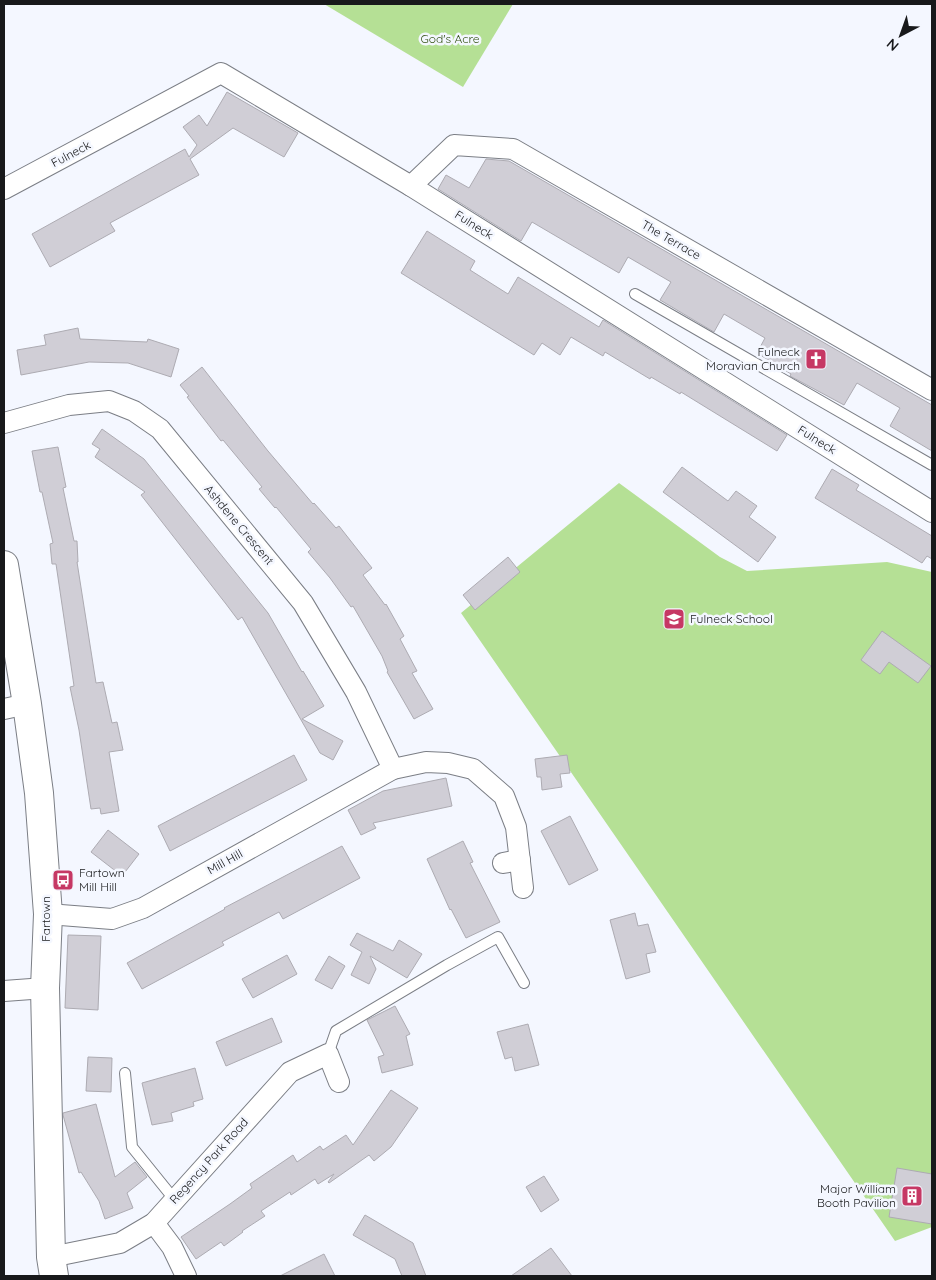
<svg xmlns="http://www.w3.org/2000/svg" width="936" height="1280" font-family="Quicksand,sans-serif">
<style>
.green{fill:#b5e095}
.building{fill:#d0ced6;stroke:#adabb2}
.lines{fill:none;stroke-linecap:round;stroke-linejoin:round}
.lane-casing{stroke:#7b7e85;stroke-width:12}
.street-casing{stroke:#7b7e85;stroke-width:22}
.secondary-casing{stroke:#7b7e85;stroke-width:30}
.lane{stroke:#fff;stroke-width:10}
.street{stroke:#fff;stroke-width:20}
.secondary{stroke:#fff;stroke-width:28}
.labels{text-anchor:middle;stroke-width:5;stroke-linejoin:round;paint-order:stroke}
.park-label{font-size:12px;fill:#325113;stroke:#f4f7ff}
.street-label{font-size:12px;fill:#18191b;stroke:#f4f7ff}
.poi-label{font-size:12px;fill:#18191b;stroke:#f4f7ff;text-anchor:end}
</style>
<rect width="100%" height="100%" fill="#f4f7ff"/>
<!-- green -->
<g class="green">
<polygon points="324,4 513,4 463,87"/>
<polygon points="619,483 720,557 747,571 887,562 932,572 932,1227 895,1241 461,613"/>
</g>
<!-- building -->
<g class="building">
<polygon points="227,92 298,133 284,157 233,128 190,159 199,175 110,223 115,231 50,267 32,234 185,149 189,157 197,145 183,127 199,115 207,126"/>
<polygon points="486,159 509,161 932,405 932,451 890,426 900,408 857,383 844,405 790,376 791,374 757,353 765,338 724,314 714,332 660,300 671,282 628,257 619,273 532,222 521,241 438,189 446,175 469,188"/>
<polygon points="427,231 475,261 470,270 508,294 518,277 599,327 603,320 787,435 777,451 681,392 680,394 651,377 650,379 605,352 603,356 571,337 560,355 542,343 534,355 401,273"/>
<polygon points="78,328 80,339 147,342 148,339 179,349 171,377 128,363 89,362 21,375 17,350 46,345 44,335"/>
<polygon points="202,367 268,451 313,504 314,503 336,528 339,526 372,568 363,575 385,605 386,604 404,636 400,639 417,671 412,673 433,709 414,719 387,672 388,671 382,656 353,606 351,607 330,578 308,552 311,549 276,507 275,508 259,489 262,487 223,440 221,441 187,397 189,396 180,385"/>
<polygon points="102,429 144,459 268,613 302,672 303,671 324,706 302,719 343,741 333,760 320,753 242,617 238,620 226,604 141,495 145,492 95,457 100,449 92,444"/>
<polygon points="58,447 66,487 63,488 74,541 77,541 78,562 77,562 96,683 103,682 112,723 117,722 123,750 109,752 119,811 101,814 100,808 91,809 79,730 70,687 74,686 56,564 52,564 50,544 53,543 42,492 40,492 32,451"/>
<polygon points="682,467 728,501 736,491 757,506 749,517 776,537 758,562 663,492"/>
<polygon points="832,469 859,485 856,490 932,536 932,559 927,556 922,563 815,498"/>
<polygon points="508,557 520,572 475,610 463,595"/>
<polygon points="882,631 931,666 918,683 889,662 880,674 861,660"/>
<polygon points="294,755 307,780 170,851 158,826"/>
<polygon points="567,755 570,773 560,774 562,787 542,790 541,777 537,777 535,759"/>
<polygon points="446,778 452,806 373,823 376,828 361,835 348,810 383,791"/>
<polygon points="570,816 598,870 569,885 541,831"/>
<polygon points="108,830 139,854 122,876 91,852"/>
<polygon points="463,841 473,862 470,863 500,922 466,938 451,909 450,910 427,859"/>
<polygon points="342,846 360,878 283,919 279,912 222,942 224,945 142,989 127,963 225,909 224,908"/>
<polygon points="635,913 638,926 648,924 656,952 646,954 650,972 626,979 610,920"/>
<polygon points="357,933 393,951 399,940 422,954 407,978 370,956 376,969 369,984 351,975 362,952 350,945"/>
<polygon points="68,935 101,936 98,1010 65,1008"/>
<polygon points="287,955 297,974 253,998 242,979"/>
<polygon points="329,956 345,966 332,989 315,980"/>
<polygon points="395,1006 410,1034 406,1036 413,1065 382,1073 378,1057 384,1055 367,1020"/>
<polygon points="272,1018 282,1042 226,1066 216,1042"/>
<polygon points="528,1024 539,1065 515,1071 512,1057 505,1059 497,1032"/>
<polygon points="88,1057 112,1058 111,1092 86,1091"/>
<polygon points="195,1068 203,1099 193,1102 194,1106 171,1113 173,1121 152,1125 142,1083"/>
<polygon points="391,1090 418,1108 391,1147 374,1161 369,1155 329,1183 328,1182 334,1174 318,1184 315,1179 291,1195 290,1192 261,1211 265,1216 242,1231 243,1232 224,1246 221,1242 196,1259 181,1237 230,1204 252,1188 250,1184 293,1155 297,1162 320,1146 323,1150 346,1135 353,1145"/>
<polygon points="96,1104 115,1177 135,1162 147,1177 127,1193 133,1208 105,1219 99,1201 81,1172 79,1173 63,1115 63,1113"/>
<polygon points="897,1168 932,1174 932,1224 889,1217"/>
<polygon points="544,1176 559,1200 541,1212 526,1187"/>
<polygon points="365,1215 413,1243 426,1276 402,1276 395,1259 353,1235"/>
<polygon points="551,1248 572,1276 511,1276"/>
<polygon points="324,1254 335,1276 280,1276"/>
</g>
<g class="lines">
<!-- lane casing -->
<g class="lane-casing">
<g id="lane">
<polyline points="635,294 932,465"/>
<polyline points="328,1054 336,1031 447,965 498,937 524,983"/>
<polyline points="125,1073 132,1147 174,1199"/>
</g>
</g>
<!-- street casing -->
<g class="street-casing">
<g id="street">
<polyline points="411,186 454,145 513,149 932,390"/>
<polyline points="4,189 221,73 411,186 932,512"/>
<polyline points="4,423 69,405 109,401 134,411 160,429 303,603 356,692 393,769"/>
<polyline points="4,709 27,704"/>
<polyline points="503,863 520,860"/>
<polyline points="48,914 112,919 143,908 393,769 426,762 448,763 473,769 504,796 516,827 523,888"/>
<polyline points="4,991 45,988"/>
<polyline points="154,1223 172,1247 186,1276"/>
<polyline points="51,1257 120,1243 154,1223 290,1072 328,1054 339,1082"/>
</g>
</g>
<!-- secondary casing -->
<g class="secondary-casing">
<polyline id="secondary" points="4,565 27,704 39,793 48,914 45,988 51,1257 54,1276"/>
</g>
<!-- lane -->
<use href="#lane" class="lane"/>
<!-- street -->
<use href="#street" class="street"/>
<!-- secondary -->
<use href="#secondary" class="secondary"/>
</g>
<!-- icons -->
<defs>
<g id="church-square" transform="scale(1.125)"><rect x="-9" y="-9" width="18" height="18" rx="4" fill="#c63864" stroke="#f4f7ff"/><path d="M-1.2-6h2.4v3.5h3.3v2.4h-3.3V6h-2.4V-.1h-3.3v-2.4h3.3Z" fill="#fff"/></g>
<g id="school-square" transform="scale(1.125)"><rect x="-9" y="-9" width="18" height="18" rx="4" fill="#c63864" stroke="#f4f7ff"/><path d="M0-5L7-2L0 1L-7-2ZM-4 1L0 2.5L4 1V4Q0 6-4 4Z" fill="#fff"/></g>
<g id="bus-square" transform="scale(1.125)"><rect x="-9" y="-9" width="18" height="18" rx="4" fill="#c63864" stroke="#f4f7ff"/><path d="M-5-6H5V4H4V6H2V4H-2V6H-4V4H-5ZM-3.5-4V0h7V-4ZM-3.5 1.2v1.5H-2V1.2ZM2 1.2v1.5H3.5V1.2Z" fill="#fff"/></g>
<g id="building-square" transform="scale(1.125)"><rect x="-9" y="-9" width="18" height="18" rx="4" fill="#c63864" stroke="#f4f7ff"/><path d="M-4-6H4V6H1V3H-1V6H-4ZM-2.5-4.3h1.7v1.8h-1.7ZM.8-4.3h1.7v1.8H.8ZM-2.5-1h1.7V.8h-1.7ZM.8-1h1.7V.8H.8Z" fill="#fff"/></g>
</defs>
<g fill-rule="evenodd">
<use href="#church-square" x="816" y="359"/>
<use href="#school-square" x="674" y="619"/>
<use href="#bus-square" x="63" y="880"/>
<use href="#building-square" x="912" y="1196"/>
</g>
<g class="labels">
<!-- park labels -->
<g class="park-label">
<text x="450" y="43">God's Acre</text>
</g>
<!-- street labels -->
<g class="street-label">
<text transform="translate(71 154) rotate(-28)" y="4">Fulneck</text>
<text transform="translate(474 225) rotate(32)" y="4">Fulneck</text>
<text transform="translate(671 240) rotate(30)" y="4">The Terrace</text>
<text transform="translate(817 440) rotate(32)" y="4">Fulneck</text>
<text transform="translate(239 525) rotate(50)" y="4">Ashdene Crescent</text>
<text transform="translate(225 862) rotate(-29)" y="4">Mill Hill</text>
<text transform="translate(46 919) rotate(-90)" y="4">Fartown</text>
<text transform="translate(209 1161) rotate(-48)" y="4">Regency Park Road</text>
</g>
<!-- poi labels -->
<g class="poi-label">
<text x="800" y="356">Fulneck<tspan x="800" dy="14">Moravian Church</tspan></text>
<text x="690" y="623" text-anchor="start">Fulneck School</text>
<text x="79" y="877" text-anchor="start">Fartown<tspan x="79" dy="14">Mill Hill</tspan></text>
<text x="896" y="1193">Major William<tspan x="896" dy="14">Booth Pavilion</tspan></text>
</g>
</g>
<!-- border -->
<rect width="936" height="1280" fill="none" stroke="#18191b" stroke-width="10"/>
<!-- north arrow -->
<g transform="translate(901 35) rotate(221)" stroke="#f4f7ff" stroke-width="4" paint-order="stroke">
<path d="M0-4L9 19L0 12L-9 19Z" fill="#18191b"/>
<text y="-8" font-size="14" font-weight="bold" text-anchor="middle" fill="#18191b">N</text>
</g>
</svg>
